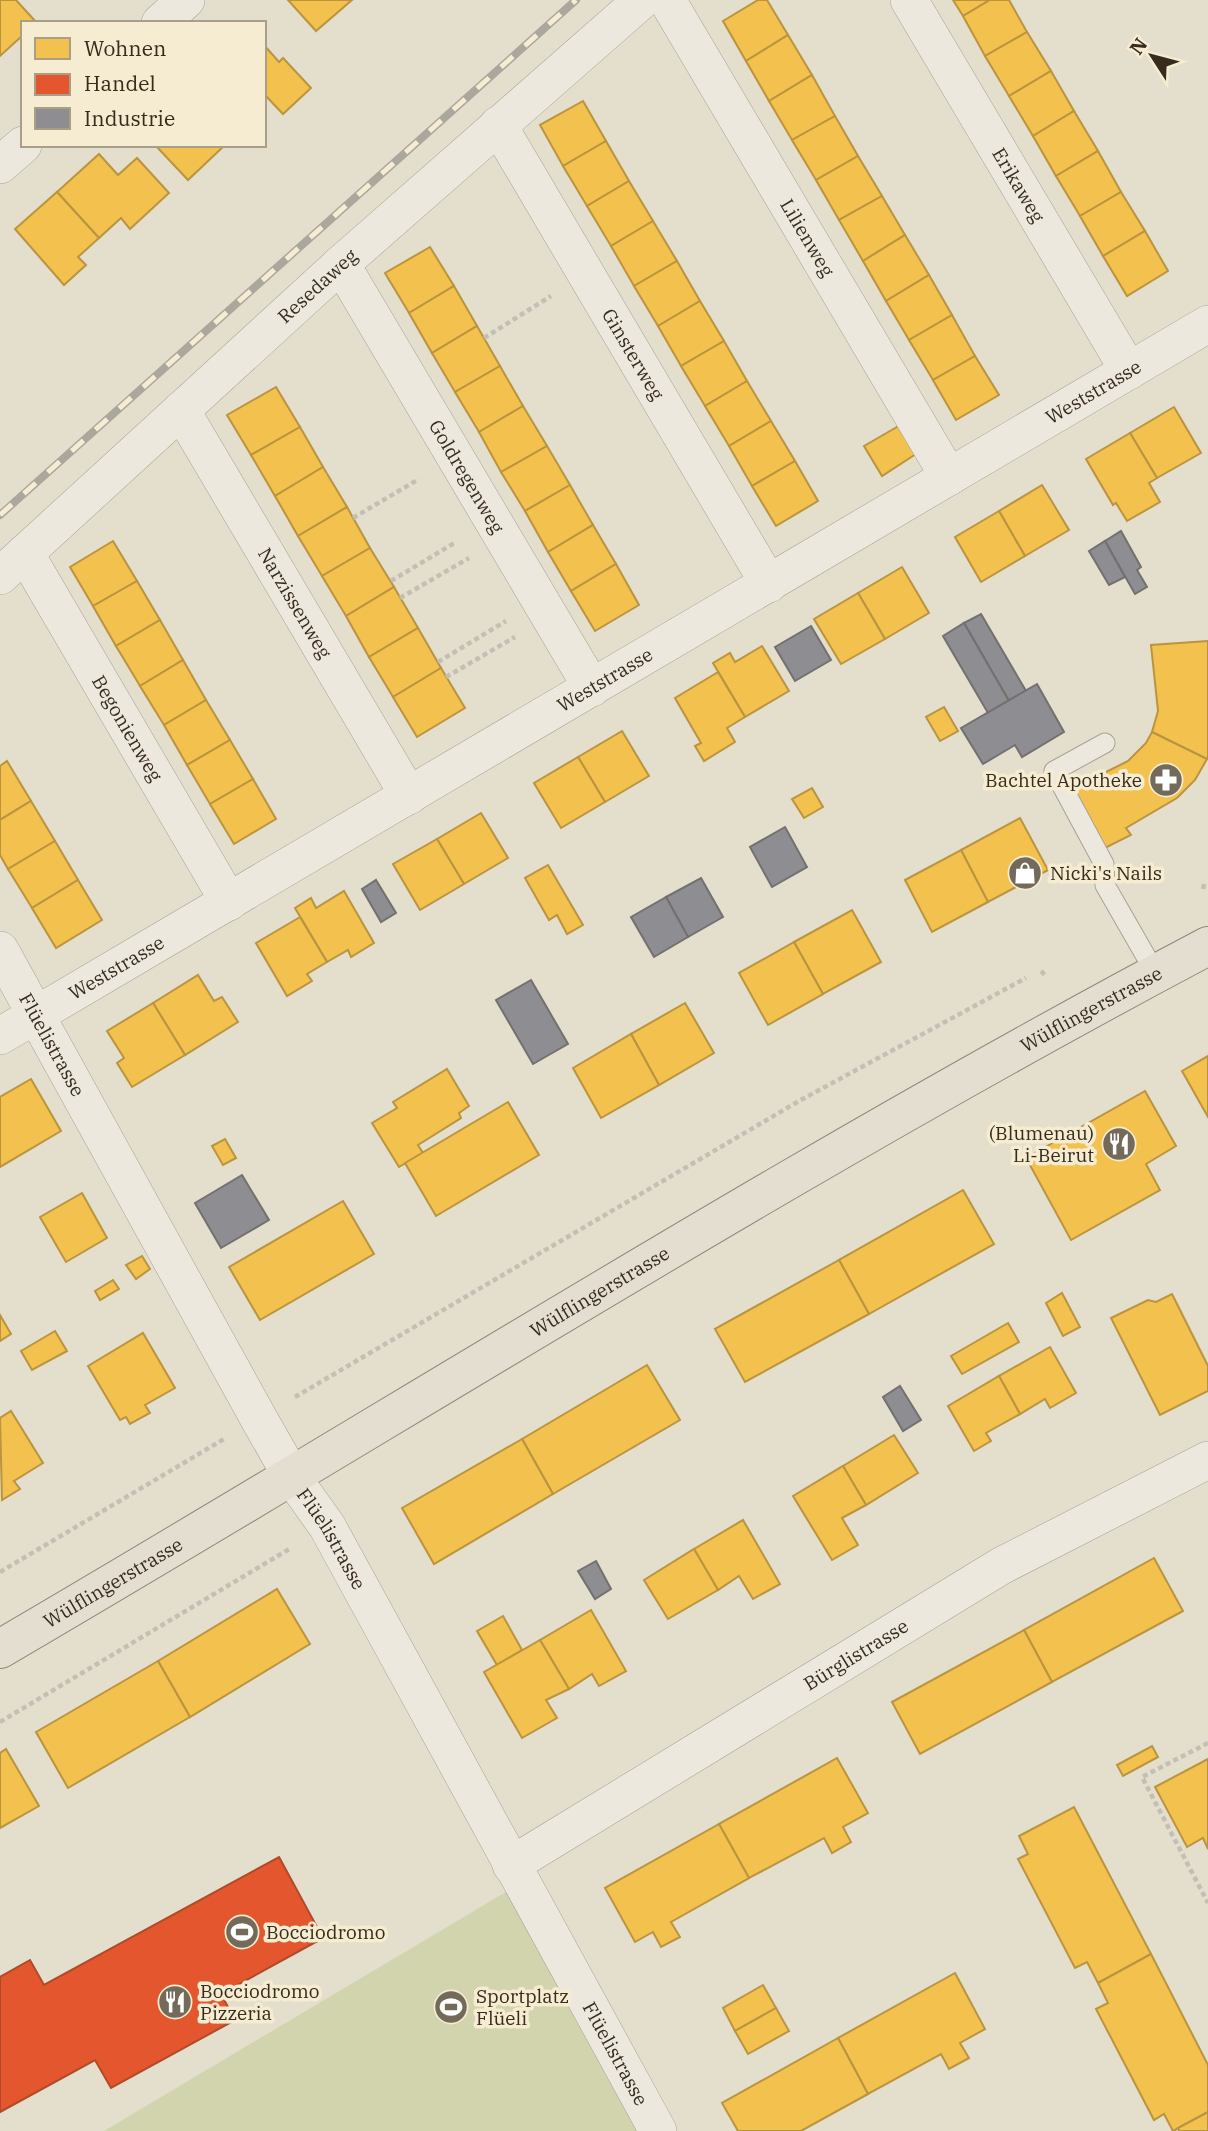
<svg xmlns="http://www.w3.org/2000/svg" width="1208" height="2131" font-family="'IBM Plex Serif',serif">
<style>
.green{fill:#d2d4ae}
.homes{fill:#f2c14e;stroke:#ba943f;stroke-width:2}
.shops{fill:#e4572e;stroke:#b04a29;stroke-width:2}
.industry{fill:#8d8d92;stroke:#73706f;stroke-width:2}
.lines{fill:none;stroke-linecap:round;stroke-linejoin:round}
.lane-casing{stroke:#a9a295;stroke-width:21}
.street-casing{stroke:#a9a295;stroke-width:38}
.primary-casing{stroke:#8e887c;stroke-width:40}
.path{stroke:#c4bfb4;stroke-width:4.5;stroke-dasharray:5 3.5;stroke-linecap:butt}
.lane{stroke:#ece8de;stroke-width:19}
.street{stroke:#ece8de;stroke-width:37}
.primary{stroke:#e3decf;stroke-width:38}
.rail-casing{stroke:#aba79d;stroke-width:8}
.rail{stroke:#f5ecd1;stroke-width:5;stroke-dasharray:16;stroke-linecap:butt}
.labels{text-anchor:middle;stroke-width:7;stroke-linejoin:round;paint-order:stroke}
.street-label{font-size:19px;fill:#372b1d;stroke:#f5ecd1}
.poi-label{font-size:19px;fill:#372b1d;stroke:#f5ecd1;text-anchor:start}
</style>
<rect width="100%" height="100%" fill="#e4decc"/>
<!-- green -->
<polygon class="green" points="521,1883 658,2131 104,2131"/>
<!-- homes -->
<g class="homes">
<polygon points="0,0 16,0 36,22 23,23 23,35 0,56"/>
<polygon points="288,0 352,0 316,31"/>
<polygon points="758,0 767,0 788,35 746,61 723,21"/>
<polygon points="953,0 990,0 963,16"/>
<polygon points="990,0 1009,0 1027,32 985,56 963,16"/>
<polygon points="1027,32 1051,71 1009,96 985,56"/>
<polygon points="788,35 812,75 769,101 746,61"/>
<polygon points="264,45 279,62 283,58 311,88 283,114 264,94"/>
<polygon points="1051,71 1074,111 1033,136 1009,96"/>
<polygon points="812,75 835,116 792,140 769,101"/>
<polygon points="583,101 606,141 563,166 540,125"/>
<polygon points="1074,111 1098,151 1056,176 1033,136"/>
<polygon points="835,116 858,156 816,180 792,140"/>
<polygon points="606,141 629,181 587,206 563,166"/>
<polygon points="155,145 225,145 188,180"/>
<polygon points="1098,151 1121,192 1080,216 1056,176"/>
<polygon points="99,154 118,175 137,158 169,193 130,229 121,218 99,238 57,192"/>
<polygon points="858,156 882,196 839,220 816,180"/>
<polygon points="629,181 653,221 611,246 587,206"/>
<polygon points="57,192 99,238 78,257 86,265 64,285 15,229"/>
<polygon points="1121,192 1145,231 1103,256 1080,216"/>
<polygon points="882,196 905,235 863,261 839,220"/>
<polygon points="653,221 677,261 634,286 611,246"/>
<polygon points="1145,231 1168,271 1127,296 1103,256"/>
<polygon points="905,235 929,275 886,301 863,261"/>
<polygon points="430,247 454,286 409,313 385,273"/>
<polygon points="677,261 700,301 658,326 634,286"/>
<polygon points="929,275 952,315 909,340 886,301"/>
<polygon points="454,286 477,326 432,353 409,313"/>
<polygon points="700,301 724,341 681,366 658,326"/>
<polygon points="952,315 975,356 933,380 909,340"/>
<polygon points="477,326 500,366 455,392 432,353"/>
<polygon points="724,341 747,381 705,406 681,366"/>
<polygon points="975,356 999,395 956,420 933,380"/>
<polygon points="500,366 523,406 479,432 455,392"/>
<polygon points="747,381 771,421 729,446 705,406"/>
<polygon points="276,387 300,427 251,455 227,415"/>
<polygon points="523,406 547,446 501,472 479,432"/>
<polygon points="1174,407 1201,453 1157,478 1130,433"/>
<polygon points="771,421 795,461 752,486 729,446"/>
<polygon points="902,424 919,452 882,476 864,446"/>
<polygon points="300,427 323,467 275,496 251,455"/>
<polygon points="1130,433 1157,478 1149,483 1160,502 1127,521 1116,503 1113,505 1086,459"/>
<polygon points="547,446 570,485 525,511 501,472"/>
<polygon points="795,461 818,501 776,526 752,486"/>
<polygon points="323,467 347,507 298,536 275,496"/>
<polygon points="570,485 593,525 548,552 525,511"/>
<polygon points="1042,485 1069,530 1025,556 999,511"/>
<polygon points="347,507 370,548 322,576 298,536"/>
<polygon points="999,511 1025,556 981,582 955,537"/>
<polygon points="593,525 616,564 571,591 548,552"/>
<polygon points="113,541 137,581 93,606 70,567"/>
<polygon points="370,548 394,587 346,616 322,576"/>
<polygon points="616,564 639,605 595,631 571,591"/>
<polygon points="902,567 929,613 885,639 858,593"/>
<polygon points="137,581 160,620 116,646 93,606"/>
<polygon points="394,587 418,628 369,657 346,616"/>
<polygon points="858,593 885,639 841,664 814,619"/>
<polygon points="160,620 183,660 140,686 116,646"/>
<polygon points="418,628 441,668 393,697 369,657"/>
<polygon points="1208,641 1208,757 1207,759 1152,732 1158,711 1151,645"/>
<polygon points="762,646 789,691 745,717 713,663 730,653 735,662"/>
<polygon points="183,660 206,700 164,725 140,686"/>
<polygon points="441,668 465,708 417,737 393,697"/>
<polygon points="718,672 745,717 727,728 735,742 704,761 695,746 701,743 675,698"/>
<polygon points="206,700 230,740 187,765 164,725"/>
<polygon points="944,707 958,731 940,741 926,717"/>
<polygon points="622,731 649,776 605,802 578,757"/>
<polygon points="1152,732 1207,759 1195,780 1177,798 1126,828 1131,835 1103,849 1072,789 1128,761 1146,743"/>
<polygon points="230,740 253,779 210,804 187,765"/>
<polygon points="578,757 605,802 561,828 534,783"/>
<polygon points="7,761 31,801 0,820 0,766"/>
<polygon points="253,779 276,819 234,844 210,804"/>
<polygon points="812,788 823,807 804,818 792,799"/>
<polygon points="31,801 55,841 8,869 0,855 0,820"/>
<polygon points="481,813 508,858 464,884 437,839"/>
<polygon points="1020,818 1048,870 988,902 961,850"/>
<polygon points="437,839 464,884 420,910 393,864"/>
<polygon points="55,841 78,880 32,908 8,869"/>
<polygon points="961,850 988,902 932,932 905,880"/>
<polygon points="548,865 583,925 567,934 557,915 549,920 525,878"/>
<polygon points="78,880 102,920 56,948 32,908"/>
<polygon points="344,891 374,943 351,957 348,950 327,962 295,908 311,898 316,908"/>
<polygon points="852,910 881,962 823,994 794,942"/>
<polygon points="300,917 327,962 307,974 312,981 287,996 256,943"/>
<polygon points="794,942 823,994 768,1025 739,973"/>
<polygon points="198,975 214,1001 222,997 238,1022 185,1055 153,1003"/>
<polygon points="153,1003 185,1055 132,1087 117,1063 124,1058 107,1031"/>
<polygon points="685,1003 714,1053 659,1085 631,1034"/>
<polygon points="631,1034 659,1085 601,1118 573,1068"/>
<polygon points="1208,1056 1208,1117 1182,1071"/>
<polygon points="447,1069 469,1106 459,1113 461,1118 418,1145 423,1153 399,1167 372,1123 397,1108 393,1102"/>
<polygon points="31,1079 61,1131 0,1167 0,1097"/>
<polygon points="1145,1091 1176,1146 1146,1164 1160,1190 1071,1240 1026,1158"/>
<polygon points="508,1102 539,1155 436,1216 405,1163"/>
<polygon points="225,1139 236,1158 223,1165 212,1146"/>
<polygon points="963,1190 994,1244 869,1314 839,1260"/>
<polygon points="82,1193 107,1238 66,1262 40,1217"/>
<polygon points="343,1201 374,1254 260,1320 229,1267"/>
<polygon points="142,1256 150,1269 136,1279 126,1265"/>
<polygon points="839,1260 869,1314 745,1382 715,1329"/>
<polygon points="113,1280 119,1289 100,1300 95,1291"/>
<polygon points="1062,1293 1080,1327 1063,1336 1046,1303"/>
<polygon points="1172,1294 1208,1366 1208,1391 1160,1415 1111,1318 1148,1300 1156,1302"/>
<polygon points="0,1315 11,1334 0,1341"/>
<polygon points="1008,1323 1019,1342 962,1374 951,1356"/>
<polygon points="55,1331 67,1351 32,1370 21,1351"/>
<polygon points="143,1333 175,1388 145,1405 150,1413 130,1424 126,1417 120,1420 88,1366"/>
<polygon points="1050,1347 1076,1393 1050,1408 1045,1399 1020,1414 999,1376"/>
<polygon points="647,1365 680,1420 553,1494 522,1439"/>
<polygon points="999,1376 1020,1414 986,1433 991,1441 974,1451 948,1406"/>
<polygon points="11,1411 43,1463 14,1481 20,1489 2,1500 0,1418"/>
<polygon points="894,1435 918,1473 866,1505 843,1466"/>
<polygon points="522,1439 553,1494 434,1564 402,1508"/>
<polygon points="843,1466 866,1505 842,1518 858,1545 832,1560 793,1496"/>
<polygon points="743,1520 780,1584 753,1599 739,1576 718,1590 694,1549"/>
<polygon points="694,1549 718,1590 668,1619 644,1580"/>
<polygon points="1154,1558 1183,1611 1052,1682 1024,1630"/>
<polygon points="277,1589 310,1644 190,1717 158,1661"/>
<polygon points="591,1610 626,1671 599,1686 592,1674 569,1689 540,1640"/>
<polygon points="503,1616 522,1650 497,1665 477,1631"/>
<polygon points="1024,1630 1052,1682 920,1754 892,1702"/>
<polygon points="540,1640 569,1689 546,1700 557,1718 522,1738 484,1672"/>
<polygon points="158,1661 190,1717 68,1788 36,1732"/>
<polygon points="1152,1746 1158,1757 1123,1776 1117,1765"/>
<polygon points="6,1749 39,1806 0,1828 0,1753"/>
<polygon points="837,1758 868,1813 843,1827 851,1842 832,1853 824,1838 749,1878 719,1824"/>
<polygon points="1208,1759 1208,1849 1203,1838 1187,1847 1155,1787"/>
<polygon points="1074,1807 1151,1954 1098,1983 1087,1962 1075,1968 1018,1859 1028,1854 1019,1836"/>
<polygon points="719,1824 749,1878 671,1922 680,1937 661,1947 653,1932 635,1942 605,1888"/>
<polygon points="1151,1954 1208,2065 1208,2112 1173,2131 1164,2114 1154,2120 1096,2009 1108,2003 1098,1983"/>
<polygon points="955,1973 985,2029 960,2043 969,2058 949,2069 941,2054 868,2094 838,2038"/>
<polygon points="763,1985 776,2008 735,2031 723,2008"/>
<polygon points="776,2008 789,2031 748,2054 735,2031"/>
<polygon points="838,2038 868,2094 801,2131 738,2131 722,2103"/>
<polygon points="1208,2112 1208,2131 1179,2131 1178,2128"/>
</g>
<!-- shops -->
<polygon class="shops" points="279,1857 323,1938 221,1994 235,2020 111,2088 95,2060 0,2112 0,1977 30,1960 44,1985"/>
<!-- industry -->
<g class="industry">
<polygon points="1121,531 1141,567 1137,570 1147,587 1135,594 1105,541"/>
<polygon points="1105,541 1125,577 1109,585 1089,551"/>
<polygon points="981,614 1026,691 1009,701 964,623"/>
<polygon points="964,623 1009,701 988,713 943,636"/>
<polygon points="811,626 831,660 795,681 775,647"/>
<polygon points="1037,684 1064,732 1022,757 1015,745 983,764 961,728"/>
<polygon points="785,827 807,867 772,887 750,847"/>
<polygon points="701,878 723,917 688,937 666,897"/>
<polygon points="376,880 396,913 381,922 362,889"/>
<polygon points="666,897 688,937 654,957 631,917"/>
<polygon points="531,980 568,1044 533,1064 496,1000"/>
<polygon points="242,1175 269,1220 221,1248 195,1203"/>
<polygon points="900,1386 921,1420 903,1431 883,1397"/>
<polygon points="596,1561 611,1589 595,1599 578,1571"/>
</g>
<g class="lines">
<!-- lane casing -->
<g class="lane-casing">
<polyline id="lane" points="1105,743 1054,771 1104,864 1105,885 1156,974"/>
</g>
<!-- street casing -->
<g class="street-casing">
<g id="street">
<path id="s1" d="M667,0L949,477"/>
<path id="s2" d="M909,0L1129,371"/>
<polyline points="160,23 186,0"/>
<path id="s3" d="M498,125L769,584"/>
<polyline points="0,165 23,145"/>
<path id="s4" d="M341,264L592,688"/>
<path id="s5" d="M181,410L409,796"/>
<path id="s6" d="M25,553L229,902"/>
<path id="s7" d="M0,576L341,264L642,0"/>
<path id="s8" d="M0,950L259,1419L292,1477L327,1526L658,2131"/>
<path id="s9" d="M0,1036L1208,324"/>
<path id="s10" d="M511,1865L1001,1566L1208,1460"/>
</g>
</g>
<!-- primary casing -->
<g class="primary-casing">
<g id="primary">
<path id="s11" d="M0,1649C402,1414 795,1164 1208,946"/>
</g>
</g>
<!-- path -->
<g class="path">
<polyline points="484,338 551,296"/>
<polyline points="353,518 419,479"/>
<polyline points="391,581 456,542"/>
<polyline points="400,598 469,558"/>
<polyline points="438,662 506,621"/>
<polyline points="446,677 515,637"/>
<polyline points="1203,889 1205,881"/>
<polyline points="1041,971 1047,977"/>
<polyline points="295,1397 799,1101 1026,978"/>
<polyline points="0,1572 224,1439"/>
<polyline points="0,1722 291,1548"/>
<polyline points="1208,1743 1142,1777 1208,1903"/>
</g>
<!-- lane -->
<use href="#lane" class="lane"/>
<!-- street -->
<use href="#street" class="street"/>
<!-- primary -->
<use href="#primary" class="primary"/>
<!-- rail casing -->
<g class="rail-casing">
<polyline id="rail" points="0,515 576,0"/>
</g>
<!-- rail -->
<use href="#rail" class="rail"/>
</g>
<!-- icons -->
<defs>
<g id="pharmacy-disc" transform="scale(1.75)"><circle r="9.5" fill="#746a5a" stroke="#f5ecd1"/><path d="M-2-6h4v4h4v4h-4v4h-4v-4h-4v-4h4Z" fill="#fff"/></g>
<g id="shop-disc" transform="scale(1.75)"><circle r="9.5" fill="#746a5a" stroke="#f5ecd1"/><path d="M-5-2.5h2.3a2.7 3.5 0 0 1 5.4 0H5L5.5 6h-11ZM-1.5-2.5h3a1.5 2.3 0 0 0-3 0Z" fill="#fff"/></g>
<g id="restaurant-disc" transform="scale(1.75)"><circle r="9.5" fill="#746a5a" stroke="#f5ecd1"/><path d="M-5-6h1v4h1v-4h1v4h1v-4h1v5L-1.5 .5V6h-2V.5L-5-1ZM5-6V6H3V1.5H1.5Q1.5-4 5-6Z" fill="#fff"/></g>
<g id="stadium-disc" transform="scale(1.75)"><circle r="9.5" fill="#746a5a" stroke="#f5ecd1"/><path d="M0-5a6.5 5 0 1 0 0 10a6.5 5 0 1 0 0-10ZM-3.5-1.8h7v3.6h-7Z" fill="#fff"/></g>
</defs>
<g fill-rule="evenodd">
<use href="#pharmacy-disc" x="1166" y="780"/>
<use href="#shop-disc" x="1025" y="873"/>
<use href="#restaurant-disc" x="1119" y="1144"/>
<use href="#stadium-disc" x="242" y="1932"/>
<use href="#restaurant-disc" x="175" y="2002"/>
<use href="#stadium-disc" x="451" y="2007"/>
</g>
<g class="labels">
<!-- street labels -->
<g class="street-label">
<text dy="7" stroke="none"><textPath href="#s2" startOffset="215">Erikaweg</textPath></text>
<text dy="7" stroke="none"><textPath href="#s1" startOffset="276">Lilienweg</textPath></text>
<text dy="7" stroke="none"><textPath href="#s7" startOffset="430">Resedaweg</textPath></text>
<text dy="7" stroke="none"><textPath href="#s3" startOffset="266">Ginsterweg</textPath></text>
<text dy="7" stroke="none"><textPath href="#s9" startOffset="1269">Weststrasse</textPath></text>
<text dy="7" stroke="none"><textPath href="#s4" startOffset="247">Goldregenweg</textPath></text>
<text dy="7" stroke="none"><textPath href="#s5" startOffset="224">Narzissenweg</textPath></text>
<text dy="7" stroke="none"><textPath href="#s9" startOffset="702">Weststrasse</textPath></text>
<text dy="7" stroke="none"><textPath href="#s6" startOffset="203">Begonienweg</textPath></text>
<text dy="7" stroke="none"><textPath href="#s9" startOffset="135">Weststrasse</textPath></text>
<text dy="7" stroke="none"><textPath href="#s11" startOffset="1265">Wülflingerstrasse</textPath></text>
<text dy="7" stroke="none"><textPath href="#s8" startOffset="108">Flüelistrasse</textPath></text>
<text dy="7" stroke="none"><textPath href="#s11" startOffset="698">Wülflingerstrasse</textPath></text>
<text dy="7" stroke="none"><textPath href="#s8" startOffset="676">Flüelistrasse</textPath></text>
<text dy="7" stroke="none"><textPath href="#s11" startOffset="131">Wülflingerstrasse</textPath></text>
<text dy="7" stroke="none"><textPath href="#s10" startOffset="404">Bürglistrasse</textPath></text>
<text dy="7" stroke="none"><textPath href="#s8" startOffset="1264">Flüelistrasse</textPath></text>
</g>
<!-- poi labels -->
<g class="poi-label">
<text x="1142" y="787" text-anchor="end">Bachtel Apotheke</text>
<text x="1050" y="880">Nicki's Nails</text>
<text x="1094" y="1140" text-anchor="end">(Blumenau)<tspan x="1094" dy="22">Li-Beirut</tspan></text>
<text x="266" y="1939">Bocciodromo</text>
<text x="200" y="1998">Bocciodromo<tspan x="200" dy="22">Pizzeria</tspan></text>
<text x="476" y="2003">Sportplatz<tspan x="476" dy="22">Flüeli</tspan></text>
</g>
</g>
<!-- legend -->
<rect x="21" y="21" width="245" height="126" fill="#f5ecd1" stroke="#a99f89" stroke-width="2"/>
<rect x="35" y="38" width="35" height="21" fill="#f2c14e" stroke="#a99f89" stroke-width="2"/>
<text x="84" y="56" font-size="21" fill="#372b1d">Wohnen</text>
<rect x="35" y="74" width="35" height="21" fill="#e4572e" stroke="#a99f89" stroke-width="2"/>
<text x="84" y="91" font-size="21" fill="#372b1d">Handel</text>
<rect x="35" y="108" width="35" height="21" fill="#8d8d92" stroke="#a99f89" stroke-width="2"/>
<text x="84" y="126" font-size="21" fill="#372b1d">Industrie</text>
<!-- north arrow -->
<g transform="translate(1152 56) rotate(306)" stroke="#f5ecd1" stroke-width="5" paint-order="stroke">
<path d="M0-5L12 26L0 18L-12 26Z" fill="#372b1d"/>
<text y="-10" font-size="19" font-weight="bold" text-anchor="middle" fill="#372b1d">N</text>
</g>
</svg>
